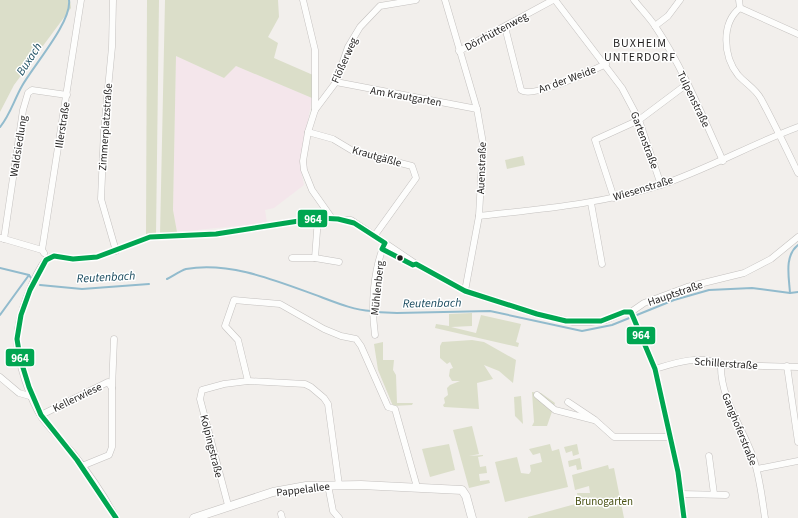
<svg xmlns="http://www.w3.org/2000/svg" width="798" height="518" font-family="'Source Sans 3',sans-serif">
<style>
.industrial{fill:#f4e6eb}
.green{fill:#dbdec9}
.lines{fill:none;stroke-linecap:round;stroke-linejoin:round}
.stream{stroke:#92bbcd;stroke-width:2}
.minor-casing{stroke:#c4c1bf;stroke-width:7}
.tertiary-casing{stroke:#c4c1bf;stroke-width:9}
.minor{stroke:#fdfdfc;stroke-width:6}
.tertiary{stroke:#fdfdfc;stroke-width:8}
.bus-1-casing{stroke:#fff;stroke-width:8}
.bus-1{stroke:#00a651;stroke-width:5}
.bus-dot{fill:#211f1e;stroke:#fff;stroke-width:1.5}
.labels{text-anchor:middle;stroke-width:3;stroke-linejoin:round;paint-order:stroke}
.street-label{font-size:11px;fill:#211f1e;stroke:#fff}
.park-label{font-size:11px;fill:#495113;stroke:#fff}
.neighbourhood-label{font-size:12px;letter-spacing:1px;fill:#211f1e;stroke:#fff}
.water-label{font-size:12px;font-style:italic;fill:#184a5e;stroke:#fff}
.line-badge{stroke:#fff;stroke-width:1.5}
.badge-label{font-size:11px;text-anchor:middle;font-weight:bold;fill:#fff}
</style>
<rect width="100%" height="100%" fill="#f2efec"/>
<!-- industrial -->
<polygon class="industrial" points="176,56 224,78 236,66 312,98 300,166 304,185 274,208 265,210 267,223 177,232 173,210"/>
<!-- green -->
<g class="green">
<polygon points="0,0 70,0 71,8 14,85 0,112"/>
<polygon points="147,0 159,0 156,235 146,236"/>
<polygon points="165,0 278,0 279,17 268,37 278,43 274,58 313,75 312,98 236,66 224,78 176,56 173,210 177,232 175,234 160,235"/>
<polygon points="523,156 525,165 507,169 505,160"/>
<polygon points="472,313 472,326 451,327 476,333 481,315 521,324 516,342 519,343 518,347 435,328 436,324 449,326 449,314"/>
<polygon points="472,340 484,342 516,360 513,383 499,371 484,365 493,379 477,383 479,409 444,407 443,405 445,403 444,398 448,395 447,388 450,385 460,381 452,381 449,376 450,369 453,368 450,362 447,364 440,358 440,346 442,342"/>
<polygon points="383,342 383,360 394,360 393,370 396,375 397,403 413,403 412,405 393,406 378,370 374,344"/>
<polygon points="532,392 541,393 555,403 547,426 532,426 534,422"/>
<polygon points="521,396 523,424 515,416 514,397"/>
<polygon points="472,426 479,454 469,456 483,455 483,456 478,457 480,467 486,466 487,473 479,474 480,481 489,480 490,483 469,488 453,430"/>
<polygon points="449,444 455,470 430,477 422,449"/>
<polygon points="550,444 552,451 559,449 568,487 505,502 495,462 517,457 521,473 529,474 531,471 530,465 542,462 540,453 533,455 529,449"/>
<polygon points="577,444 579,454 573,456 572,451 566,453 564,447"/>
<polygon points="580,458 582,469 577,470 576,465 569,467 568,461"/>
<polygon points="608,465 609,469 614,468 624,518 528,518 528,517 579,503 577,493 590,493 589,486 575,490 572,475"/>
</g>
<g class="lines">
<!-- stream -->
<g class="stream">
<path d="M0,127C10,115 14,100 22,86C33,66 72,22 69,0"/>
<polyline points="0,268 29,275 31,278"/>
<path d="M167,279C173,276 180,271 186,269C231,261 279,282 321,297C337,303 354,310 371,311"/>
<polyline points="40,285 82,289 149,284"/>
<polyline points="790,293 798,292"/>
<path d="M375,312L397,313L490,311L582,331L612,325L674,300L709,290L752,288L790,293C789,277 784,256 798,245"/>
<polyline points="0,315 29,275"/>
</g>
<!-- minor casing -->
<g class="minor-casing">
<g id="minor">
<polyline points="113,0 112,47 104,130 101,199 116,251"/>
<polyline points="303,0 315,50 315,110"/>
<polyline points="445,0 477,109 483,143 479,216 465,291"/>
<polyline points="555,0 622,88 639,120 661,185"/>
<path d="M634,0C641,9 649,17 655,26C682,66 703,117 723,161"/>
<path d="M739,0L740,8C721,23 723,56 738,75C745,83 756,89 761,99C774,123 786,148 798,173"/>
<polyline points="740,8 798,34"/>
<polyline points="655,26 668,16 680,0"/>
<path d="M505,27L521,90C532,99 592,71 606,64"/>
<polyline points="459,51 553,0"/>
<polyline points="336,82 477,109"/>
<polyline points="308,132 333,139 353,151 412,166 416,178 375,235"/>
<polyline points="614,198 595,140 639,120 687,84"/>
<polyline points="591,203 602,264"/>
<path d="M479,216C541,209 602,204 661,185C708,169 752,144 798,127"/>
<polyline points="331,217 312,190 304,170 303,161 308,132 315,110 336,82 348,47 360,27 380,6 416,0"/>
<polyline points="1,238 42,250 44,253"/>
<polyline points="4,239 23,110 28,93 32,90 67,95"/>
<polyline points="42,250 81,0"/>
<polyline points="47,258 54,256 73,259 97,257 150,237 216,234 318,218 351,220 416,264 465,291 537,314 573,322 591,322 606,320 624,312 631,312 644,303 687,287 744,273 771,259 798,237"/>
<path d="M47,258C33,276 17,316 17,340C17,361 30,400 42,418C51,430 62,441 72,452C88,472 104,495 116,518"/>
<polyline points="292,258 315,258 339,262"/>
<polyline points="315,258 318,218"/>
<polyline points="631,312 655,369 678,472 684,518"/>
<path d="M375,335C371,306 373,270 385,243"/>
<path d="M721,365C720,397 742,427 753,457C760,477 762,498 765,518"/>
<polyline points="787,366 798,442"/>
<path d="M655,369C675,363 701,354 721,365L798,367"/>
<polyline points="0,377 19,393 33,397"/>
<polyline points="248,381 238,340 225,326 234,300 280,304 324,329 341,336 356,339 361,346 388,407 395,409 417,487"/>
<polyline points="112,388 114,339"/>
<polyline points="537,395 555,410 594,420"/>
<polyline points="568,402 595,420 614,437 670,437"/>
<polyline points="41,415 108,382 112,388 112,447 109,455 82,466"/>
<polyline points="709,456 714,494"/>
<polyline points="757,469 798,461"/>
<polyline points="328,485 333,511 339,518"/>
<polyline points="681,494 726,495"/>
<polyline points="228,505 200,399 202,390 224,384 248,381 305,384 311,387 324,398 328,404 339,485"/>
<polyline points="281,514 282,518"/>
</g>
</g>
<!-- tertiary casing -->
<g class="tertiary-casing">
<polyline id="tertiary" points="194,518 273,492 306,486 361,485 462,490 466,496 472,518"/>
</g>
<!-- minor -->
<use href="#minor" class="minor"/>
<!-- tertiary -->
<use href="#tertiary" class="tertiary"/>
<!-- bus-1 casing -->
<g class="bus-1-casing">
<polyline id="bus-1" points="116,518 77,460 41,415 29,387 20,358 17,339 21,315 30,290 46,260 54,256 73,259 97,257 150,237 216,234 318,218 338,219 354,223 385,243 382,249 413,265 416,264 465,291 537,314 566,321 601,321 624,312 631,312 655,369 678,472 684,518"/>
</g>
<!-- bus-1 -->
<use href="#bus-1" class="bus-1"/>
</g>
<!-- markers -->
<circle class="bus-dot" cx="400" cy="258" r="3.5"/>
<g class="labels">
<!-- street labels -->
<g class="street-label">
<text transform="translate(496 31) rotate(-28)" y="4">Dörrhüttenweg</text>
<text transform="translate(344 60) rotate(-66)" y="4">Flößerweg</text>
<text transform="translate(567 79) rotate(-20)" y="4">An der Weide</text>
<text transform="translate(406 96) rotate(10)" y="4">Am Krautgarten</text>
<text transform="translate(694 99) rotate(64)" y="4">Tulpenstraße</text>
<text transform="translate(62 125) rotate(-81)" y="4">Illerstraße</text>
<text transform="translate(105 127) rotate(-86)" y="4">Zimmerplatzstraße</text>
<text transform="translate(645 140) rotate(69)" y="4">Gartenstraße</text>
<text transform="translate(18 146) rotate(-81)" y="4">Waldsiedlung</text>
<text transform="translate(377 156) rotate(16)" y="4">Krautgäßle</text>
<text transform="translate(481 168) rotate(-88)" y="4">Auenstraße</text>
<text transform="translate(643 188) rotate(-17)" y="4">Wiesenstraße</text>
<text transform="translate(377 288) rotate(-84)" y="4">Mühlenberg</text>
<text transform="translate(675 293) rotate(-19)" y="4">Hauptstraße</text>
<text transform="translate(726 363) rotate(4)" y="4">Schillerstraße</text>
<text transform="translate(77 397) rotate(-26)" y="4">Kellerwiese</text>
<text transform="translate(740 429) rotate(68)" y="4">Ganghoferstraße</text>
<text transform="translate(212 446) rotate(76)" y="4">Kolpingstraße</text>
<text transform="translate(303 489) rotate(-7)" y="4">Pappelallee</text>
</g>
<!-- park labels -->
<g class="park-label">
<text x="604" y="505">Brunogarten</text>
</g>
<!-- neighbourhood labels -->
<g class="neighbourhood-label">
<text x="640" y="47">BUXHEIM<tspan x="640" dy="14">UNTERDORF</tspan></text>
</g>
<!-- water labels -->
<g class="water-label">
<text transform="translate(29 59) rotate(-57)" y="4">Buxach</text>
<text transform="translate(106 277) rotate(-3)" y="4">Reutenbach</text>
<text transform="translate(432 303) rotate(-1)" y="4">Reutenbach</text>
</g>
</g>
<g class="line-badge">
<rect x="297" y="209" width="31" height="19" rx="4" fill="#00a651"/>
<rect x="626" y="326" width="30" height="19" rx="4" fill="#00a651"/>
<rect x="5" y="348" width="30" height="19" rx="4" fill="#00a651"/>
</g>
<g class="badge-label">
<text x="313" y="223">964</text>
<text x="641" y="339">964</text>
<text x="20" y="362">964</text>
</g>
</svg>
